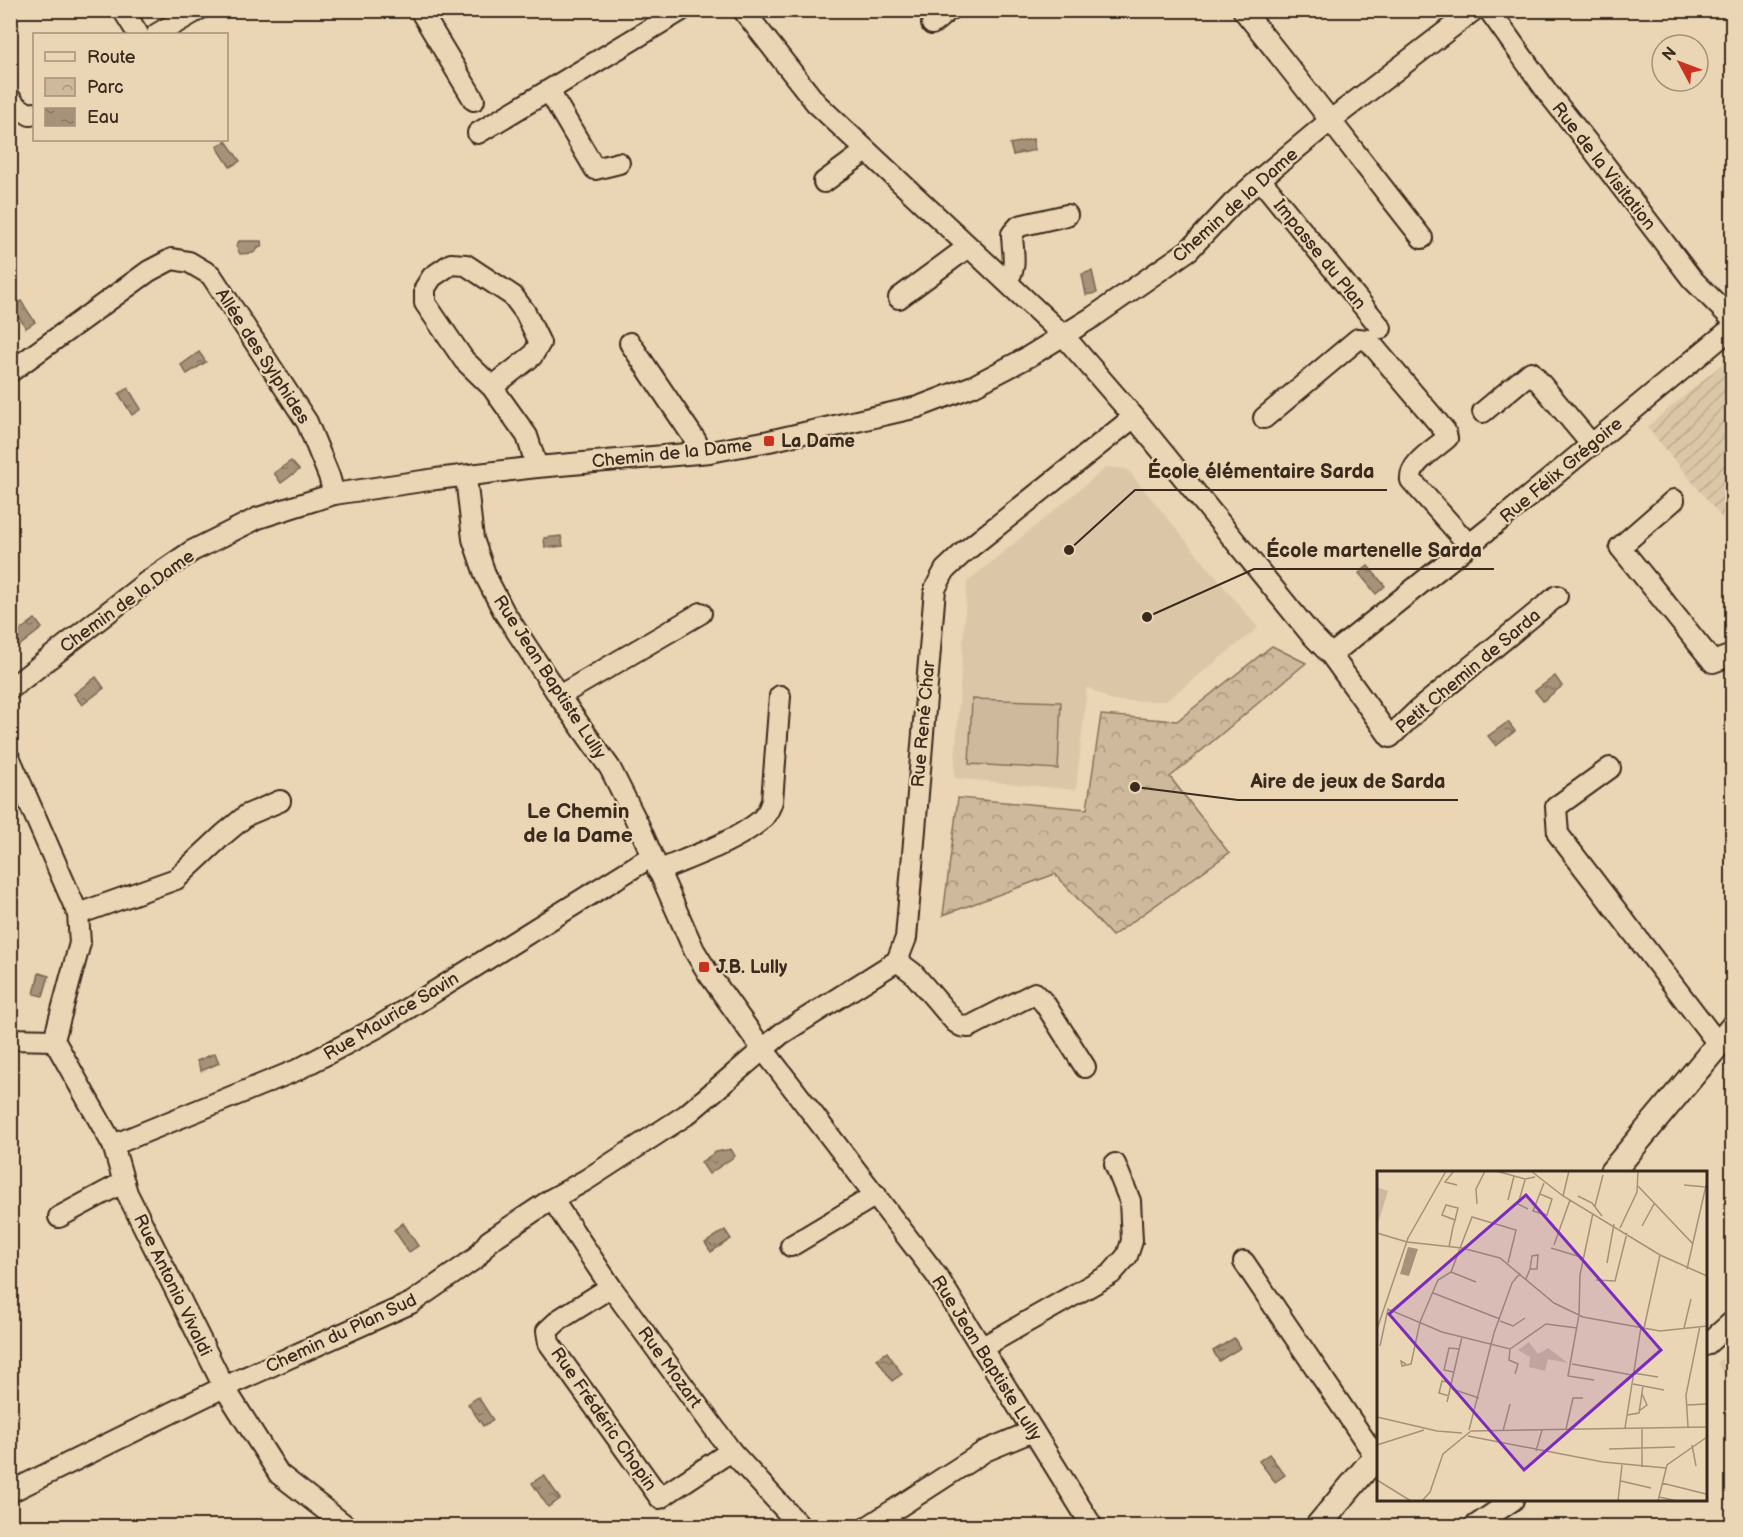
<svg xmlns="http://www.w3.org/2000/svg" width="1743" height="1537" font-family="'Balsamiq Sans',sans-serif">
<style>
.built{fill:#dbc7a7}
.industrial{fill:url(#industrial-furrows)}
.green{fill:#ceb99c;stroke:#84725d;stroke-width:1.5}
.park{fill:url(#park-crowns);stroke:#84725d;stroke-width:1.5}
.water{fill:url(#water-ripples);stroke:#7b6855;stroke-width:1.5}
.lines{fill:none;stroke-linecap:round;stroke-linejoin:round}
.minor-casing{stroke:#3b2a1e;stroke-width:24}
.major-casing{stroke:#3b2a1e;stroke-width:28}
.minor{stroke:#ead5b4;stroke-width:20}
.major{stroke:#ead5b4;stroke-width:24}
.poi-dot{fill:#c8321e;stroke:#ead5b4;stroke-width:2}
.labels{text-anchor:middle;stroke-width:4.5;stroke-linejoin:round;paint-order:stroke}
.street-label{font-size:18px;fill:#3b2a1e;stroke:#ead5b4}
.poi-label{font-size:18px;font-weight:bold;fill:#3b2a1e;stroke:#ead5b4;text-anchor:start}
.quarter-label{font-size:21px;font-weight:bold;fill:#3b2a1e;stroke:#ead5b4}
.inset-road{fill:none;stroke:#a49178;stroke-width:1.5}
.view{fill:#7b2cbf;fill-opacity:0.15;stroke:#7b2cbf;stroke-width:3}
.inset-edge{fill:none;stroke:#3b2a1e;stroke-width:3}
.leader{fill:none;stroke:#3b2a1e;stroke-width:2}
.callout-dot{fill:#3b2a1e;stroke:#ead5b4;stroke-width:2}
.callout-label{font-size:20px;text-anchor:middle;font-weight:bold;fill:#3b2a1e;stroke:#ead5b4;stroke-width:4.5;stroke-linejoin:round;paint-order:stroke}
</style>
<defs>
<pattern id="industrial-furrows" width="10" height="10" patternUnits="userSpaceOnUse" patternTransform="scale(1.5)"><rect width="10" height="10" fill="#dbc7a7"/><path d="M-1 1l2-2M0 10L10 0M9 11l2-2" fill="none" stroke="#bdab8f"/></pattern>
<pattern id="park-crowns" width="20" height="18" patternUnits="userSpaceOnUse" patternTransform="scale(1.5)"><rect width="20" height="18" fill="#ceb99c"/><path d="M2 6a3 3 0 1 1 6 0M12 15a3 3 0 1 1 6 0" fill="none" stroke="#a8977f"/></pattern>
<pattern id="water-ripples" width="26" height="14" patternUnits="userSpaceOnUse" patternTransform="scale(1.5)"><rect width="26" height="14" fill="#a69279"/><path d="M2 4q2-2 4 0t4 0M15 11q2-2 4 0t4 0" fill="none" stroke="#887763"/></pattern>
</defs>
<rect width="100%" height="100%" fill="#ead5b4"/>
<filter id="ink" filterUnits="userSpaceOnUse"><feTurbulence type="fractalNoise" baseFrequency=".0167" numOctaves="2"/><feDisplacementMap in="SourceGraphic" scale="12" xChannelSelector="R" yChannelSelector="G"/><feConvolveMatrix kernelMatrix="1 2 1 2 8 2 1 2 1" color-interpolation-filters="sRGB"/></filter>
<g filter="url(#ink)">
<!-- built -->
<g class="built">
<polygon points="1107,467 1127,469 1258,628 1166,701 1113,701 1087,687 1076,790 954,778 967,582"/>
<polygon points="1732,1348 1732,1386 1717,1363"/>
</g>
<!-- industrial -->
<polygon class="industrial" points="1732,356 1732,530 1647,427"/>
<!-- green -->
<polygon class="green" points="972,699 1061,702 1058,769 969,764"/>
<!-- park -->
<polygon class="park" points="1272,646 1306,663 1170,777 1229,853 1112,936 1055,874 943,915 958,798 1087,809 1101,715 1177,721"/>
<!-- water -->
<g class="water">
<polygon points="1033,139 1035,150 1013,155 1010,144"/>
<polygon points="226,141 240,161 230,167 217,147"/>
<polygon points="239,241 261,241 262,245 253,253 240,254 236,246"/>
<polygon points="1092,271 1097,293 1086,295 1082,274"/>
<polygon points="21,301 35,322 26,328 12,307"/>
<polygon points="199,352 206,362 187,374 181,365"/>
<polygon points="128,388 141,409 132,415 119,394"/>
<polygon points="291,461 299,470 281,483 274,473"/>
<polygon points="561,536 563,546 545,548 544,538"/>
<polygon points="1368,566 1385,586 1376,594 1359,573"/>
<polygon points="35,619 42,628 19,646 11,637"/>
<polygon points="1555,676 1562,686 1543,701 1535,691"/>
<polygon points="96,677 104,688 82,705 74,694"/>
<polygon points="1508,722 1515,731 1496,746 1488,736"/>
<polygon points="39,973 49,976 43,996 34,994"/>
<polygon points="215,1053 219,1063 201,1071 197,1061"/>
<polygon points="731,1149 735,1156 709,1174 701,1162 716,1152"/>
<polygon points="403,1223 418,1246 409,1252 394,1230"/>
<polygon points="725,1230 731,1239 711,1252 705,1243"/>
<polygon points="1234,1338 1240,1348 1219,1361 1213,1351"/>
<polygon points="887,1352 902,1374 892,1381 877,1359"/>
<polygon points="478,1397 493,1420 483,1426 468,1404"/>
<polygon points="1269,1454 1285,1475 1275,1482 1259,1461"/>
<polygon points="544,1475 560,1499 548,1507 532,1483"/>
</g>
<g class="lines">
<!-- minor casing -->
<g class="minor-casing">
<g id="minor">
<polyline points="123,10 138,34"/>
<polyline points="420,10 474,100"/>
<polyline points="743,10 816,103 1063,335 1134,417 1309,632 1331,655 1390,737 1418,710 1557,596"/>
<path d="M1243,10C1304,85 1362,162 1422,238"/>
<polyline points="1489,10 1548,93 1591,147 1692,279 1732,319"/>
<polyline points="932,24 949,10"/>
<polyline points="157,34 198,10"/>
<polyline points="549,91 595,169 619,163"/>
<polyline points="10,98 16,106 30,115 34,113"/>
<polyline points="478,133 682,10"/>
<polyline points="1260,179 1381,328"/>
<polyline points="824,182 866,151"/>
<path d="M1005,280C1019,272 1012,249 1012,234L1019,226L1067,215"/>
<polyline points="899,298 968,247"/>
<polyline points="630,343 696,441 698,453"/>
<polyline points="10,372 149,271 172,259 189,262 211,275 307,422 329,476 334,494"/>
<polyline points="492,387 464,360 425,303 425,288 432,277 451,264 466,265 513,296 525,312 540,343 532,356 492,387 527,436 537,467"/>
<polyline points="1483,412 1531,372 1592,445"/>
<path d="M1264,418L1358,339L1368,340L1445,431L1447,438C1435,449 1409,463 1411,480L1469,545"/>
<polyline points="466,477 473,539 486,577 504,612 559,696 610,768 639,826 694,950 708,973 753,1036 937,1276 1092,1526"/>
<polyline points="1674,500 1620,547 1713,662 1732,655"/>
<polyline points="1331,655 1504,517 1732,328"/>
<polyline points="10,689 148,581 192,551 258,518 334,494 436,479 537,467 710,452 769,441 918,407 973,386 1028,357 1093,317 1189,250 1233,203 1260,179 1331,120 1474,10"/>
<polyline points="559,696 701,613"/>
<polyline points="10,759 78,914 80,943 54,1040 113,1145 127,1193 224,1387 279,1474 346,1526"/>
<polyline points="1610,768 1556,807 1558,834 1719,1045"/>
<path d="M658,871C690,857 733,843 760,821C767,815 769,809 772,801L780,696"/>
<polyline points="78,914 176,879 223,835 247,815 280,801"/>
<polyline points="897,961 913,973 955,1022 961,1026 969,1027 1035,993 1045,1004 1085,1067"/>
<polyline points="10,1039 54,1040"/>
<polyline points="113,1145 297,1070 378,1027 652,856"/>
<polyline points="552,1199 611,1287 731,1451 800,1526"/>
<polyline points="59,1217 124,1182"/>
<polyline points="791,1246 876,1195"/>
<polyline points="1244,1262 1376,1457"/>
<polyline points="611,1287 560,1319 547,1331 549,1343 660,1498 731,1451"/>
<polyline points="1706,1345 1732,1322"/>
<polyline points="981,1348 1111,1274 1127,1256 1132,1241 1130,1201 1115,1164"/>
<polyline points="10,1492 224,1387 411,1303 476,1258 489,1241 552,1199 586,1180 686,1115 781,1034 897,961 906,938 935,589 945,570 963,553 1134,417"/>
<polyline points="869,1526 985,1451 1033,1431"/>
<polyline points="1475,1526 1513,1500"/>
</g>
</g>
<!-- major casing -->
<g class="major-casing">
<g id="major">
<polyline points="1612,1172 1732,1028"/>
<polyline points="1318,1526 1378,1454"/>
</g>
</g>
<!-- minor -->
<use href="#minor" class="minor"/>
<!-- major -->
<use href="#major" class="major"/>
</g>
</g>
<!-- markers -->
<g class="poi-dot">
<rect x="763" y="435" width="12" height="12" rx="3"/>
<rect x="698" y="961" width="12" height="12" rx="3"/>
</g>
<g class="labels">
<!-- street labels -->
<g class="street-label">
<text transform="translate(1604 166) rotate(52)" y="6">Rue de la Visitation</text>
<text transform="translate(1235 205) rotate(-42)" y="6">Chemin de la Dame</text>
<text transform="translate(1320 254) rotate(51)" y="6">Impasse du Plan</text>
<text transform="translate(263 356) rotate(57)" y="6">Allée des Sylphides</text>
<text transform="translate(672 453) rotate(-6)" y="6">Chemin de la Dame</text>
<text transform="translate(1561 470) rotate(-40)" y="6">Rue Félix Grégoire</text>
<text transform="translate(127 601) rotate(-36)" y="6">Chemin de la Dame</text>
<text transform="translate(1468 671) rotate(-40)" y="6">Petit Chemin de Sarda</text>
<text transform="translate(550 677) rotate(57)" y="6">Rue Jean Baptiste Lully</text>
<text transform="translate(923 724) rotate(-85)" y="6">Rue René Char</text>
<text transform="translate(391 1016) rotate(-31)" y="6">Rue Maurice Savin</text>
<text transform="translate(173 1285) rotate(64)" y="6">Rue Antonio Vivaldi</text>
<text transform="translate(341 1333) rotate(-25)" y="6">Chemin du Plan Sud</text>
<text transform="translate(987 1358) rotate(58)" y="6">Rue Jean Baptiste Lully</text>
<text transform="translate(670 1367) rotate(54)" y="6">Rue Mozart</text>
<text transform="translate(604 1419) rotate(55)" y="6">Rue Frédéric Chopin</text>
</g>
<!-- poi labels -->
<g class="poi-label">
<text x="781" y="447">La Dame</text>
<text x="716" y="973">J.B. Lully</text>
</g>
<!-- quarter labels -->
<g class="quarter-label">
<text x="578" y="818">Le Chemin<tspan x="578" dy="24">de la Dame</tspan></text>
</g>
</g>
<!-- overview -->
<g transform="translate(1377 1171)">
<rect width="330" height="330" fill="#ead5b4"/>
<path d="M0,16L11,20L0,56Z" fill="#ceb99c"/>
<path d="M152,171L161,183L171,177L191,192L171,188L168,200L152,196L153,186L141,179Z" fill="#ceb99c"/>
<path d="M31,76L41,78L32,105L23,103Z" fill="#a69279"/>
<path class="inset-road" d="M77,0L68,11L80,14M119,0L148,8L158,6M154,0L186,25L283,84L330,105M148,9L141,33L151,38M260,14L316,73M307,14L329,16M163,23L175,28L170,44L156,40L167,12M186,25L192,0M201,25L215,32L225,45M131,29L137,5M100,33L99,18L108,0M218,35L226,4M216,42L203,104L202,144L191,205L217,209M265,55L277,33M243,57L260,21L261,0M0,62L30,71L85,77L123,87L177,132L206,146L283,160L330,155M177,74L193,29M72,76L76,56L78,49L81,37L69,34L65,44L78,49M174,77L207,87M230,92L237,53M310,98L330,10M74,101L99,111M149,108L153,98H160L161,84L155,85L153,98M219,109L238,110L250,62M56,122L123,148M123,150L136,155L148,147M267,157L283,84M307,157L314,128M0,158L31,67L69,0M3,175L11,138L65,161L133,178L169,153L200,157M133,178L132,189L141,193L138,203M29,193L24,190L25,195L34,193L43,151L61,109L74,101L95,46L139,59L131,92M195,193L255,204M76,201L67,199L72,177L82,178M256,202L281,206M256,213L287,219M75,218L102,227M72,225L62,222L65,210L75,212M70,231L85,166M310,234L330,233M262,240L270,234L265,223M250,244L262,242L266,215M0,246L60,260L85,262M311,256L309,224L323,155M248,257L264,156M265,257V296M189,258L196,227H206M92,259L117,162L135,112L143,102M94,260L330,256M126,260L133,233M91,265L226,291L289,297M0,274L47,259M315,274L319,295M232,278L298,276M159,280L165,259M0,309L34,330M244,310L274,317M285,312L329,323M282,326L301,330M45,330L53,321L66,283L94,260M241,330L245,294M281,330L290,294L330,266"/>
<path class="view" d="M149,24L284,179L147,299L12,143Z"/>
<rect width="330" height="330" class="inset-edge"/>
</g>
<!-- callouts -->
<path class="leader" d="M1069 550L1135 490H1387M1147 617L1254 569H1494M1135 787L1238 800H1458"/>
<g class="callout-dot">
<circle cx="1069" cy="550" r="6"/>
<circle cx="1147" cy="617" r="6"/>
<circle cx="1135" cy="787" r="6"/>
</g>
<g class="callout-label">
<text x="1261" y="478">École élémentaire Sarda</text>
<text x="1374" y="557">École martenelle Sarda</text>
<text x="1348" y="788">Aire de jeux de Sarda</text>
</g>
<!-- margin -->
<rect width="1743" height="1537" fill="none" stroke="#ead5b4" stroke-width="36"/>
<rect x="18" y="18" width="1707" height="1501" fill="none" stroke="#3b2a1e" stroke-width="2" filter="url(#ink)"/>
<!-- legend -->
<rect x="33" y="33" width="195" height="108" fill="#ead5b4" stroke="#a49178" stroke-width="1.5"/>
<rect x="45" y="52" width="30" height="9" fill="#ead5b4" stroke="#a49178" stroke-width="1.5"/>
<text x="87" y="63" font-size="18" fill="#3b2a1e">Route</text>
<rect x="45" y="78" width="30" height="18" fill="url(#park-crowns)" stroke="#a49178" stroke-width="1.5"/>
<text x="87" y="93" font-size="18" fill="#3b2a1e">Parc</text>
<rect x="45" y="108" width="30" height="18" fill="url(#water-ripples)" stroke="#a49178" stroke-width="1.5"/>
<text x="87" y="123" font-size="18" fill="#3b2a1e">Eau</text>
<!-- north arrow -->
<g transform="translate(1680 63) rotate(311)"><circle r="28" fill="#ead5b4" stroke="#a49178" stroke-width="1.5"/>
<path d="M0-4.5L10 22L0 15L-10 22Z" fill="#c8321e"/>
<text y="-9" font-size="16" font-weight="bold" text-anchor="middle" fill="#3b2a1e">N</text>
</g>
</svg>
